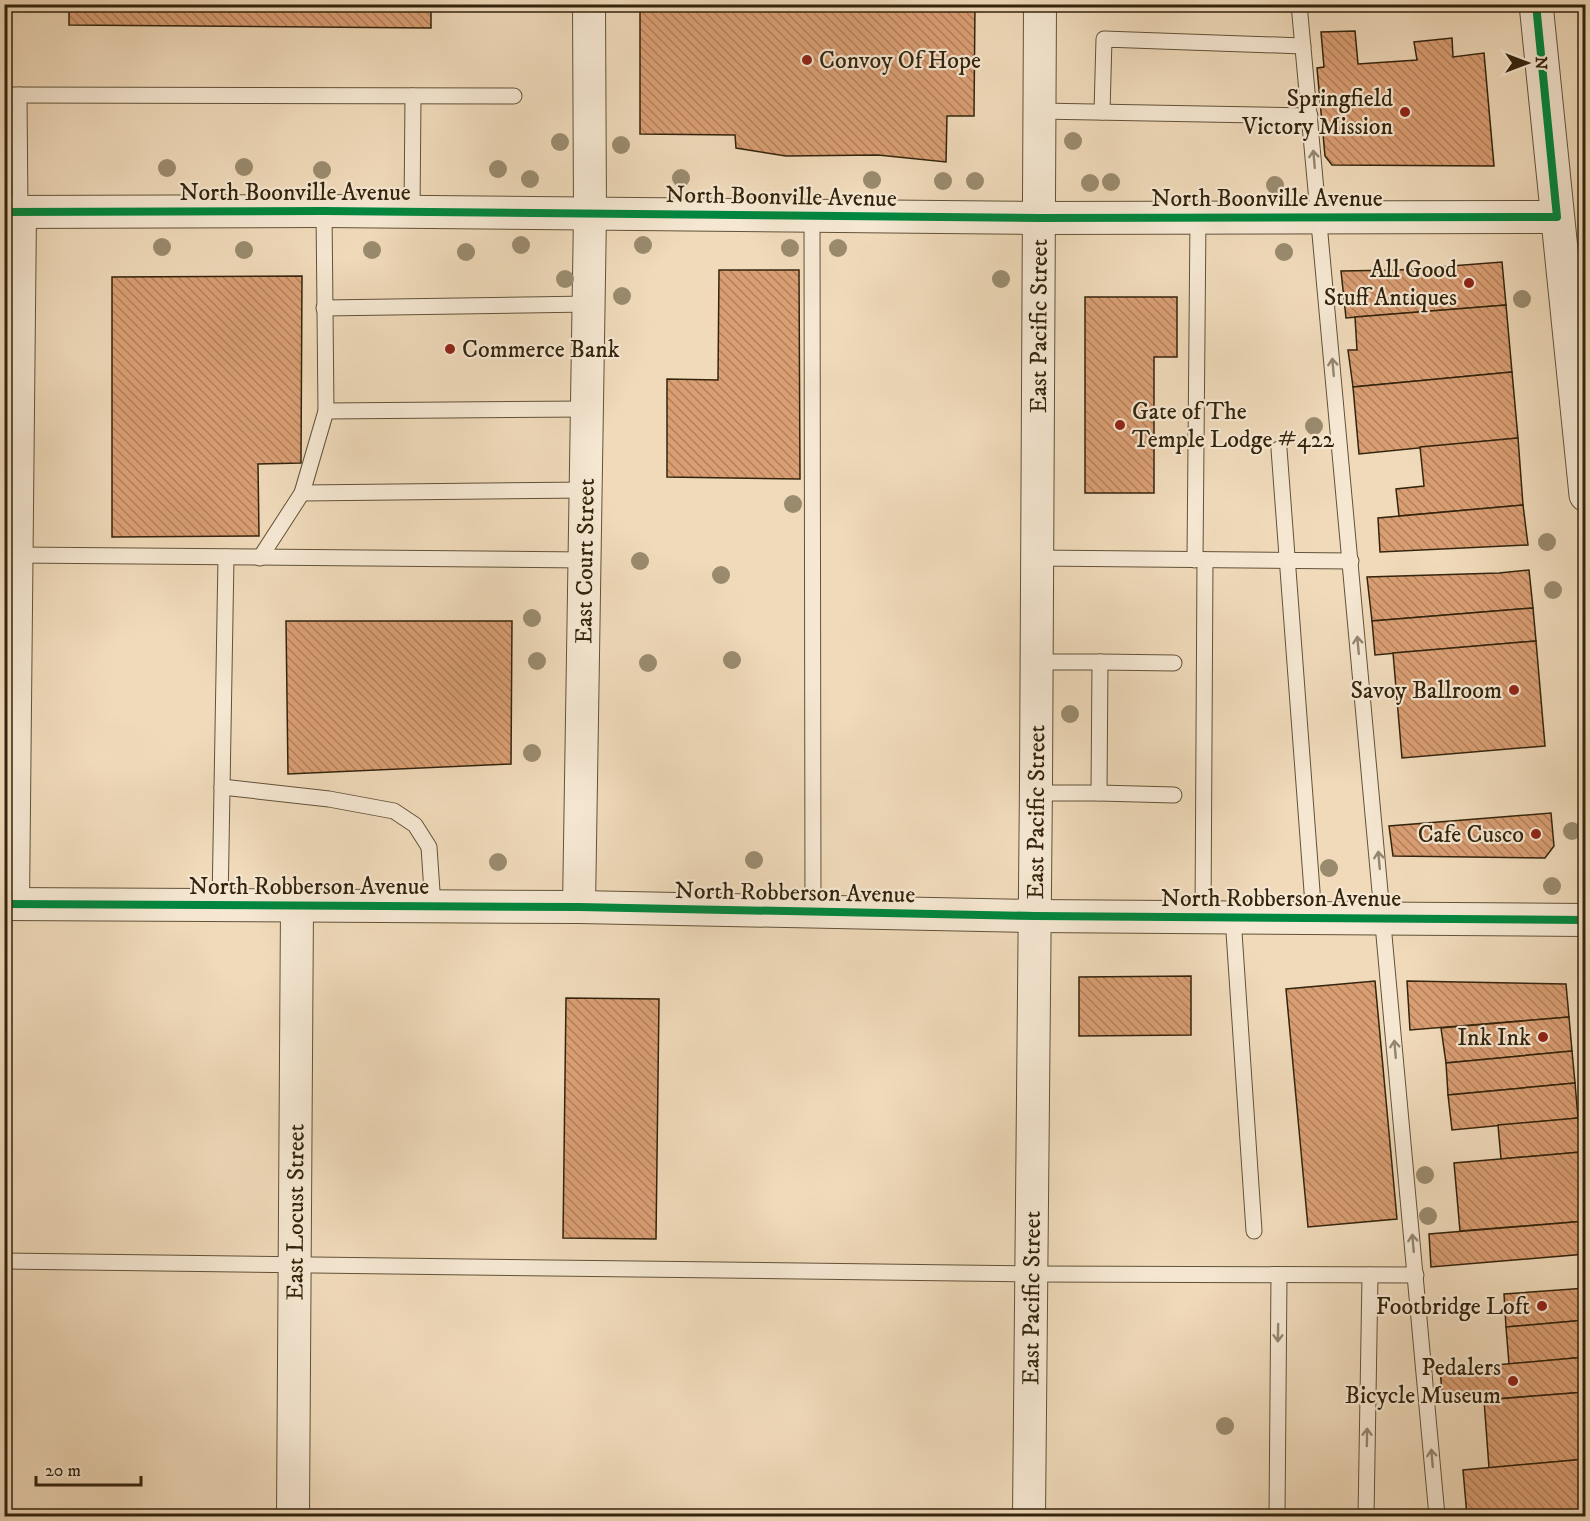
<svg xmlns="http://www.w3.org/2000/svg" width="1590" height="1521" font-family="'IM FELL DW Pica',serif">
<style>
.building{fill:url(#building-back-hatch);stroke:#33240d;stroke-width:1.5}
.lines{fill:none;stroke-linecap:round;stroke-linejoin:round}
.service-casing{stroke:#625238;stroke-width:17}
.minor-casing{stroke:#625238;stroke-width:34}
.tertiary-casing{stroke:#625238;stroke-width:35}
.service{stroke:#f5e7d2;stroke-width:15}
.minor{stroke:#f5e7d2;stroke-width:32}
.tertiary{stroke:#f5e7d2;stroke-width:33}
.cycleway-casing{stroke:#f5e7d2;stroke-width:11}
.cycleway{stroke:#00873e;stroke-width:8}
.tree{fill:#9a8b6e}
.oneway{stroke:#948670}
.poi-dot{fill:#8f2418;stroke:#f5e7d2;stroke-width:2}
.labels{text-anchor:middle;stroke-width:4.5;stroke-linejoin:round;paint-order:stroke}
.poi-label{font-size:24px;fill:#33240d;stroke:#f5e7d2;text-anchor:end}
.street-label{font-size:24px;fill:#33240d;stroke:#f5e7d2}
</style>
<defs>
<pattern id="building-back-hatch" width="6" height="6" patternUnits="userSpaceOnUse" patternTransform="scale(1.5)"><rect width="6" height="6" fill="#da9e73"/><path d="M-1 5l2 2M0 0l6 6M5-1l2 2" fill="none" stroke="#b1815d"/></pattern>
</defs>
<rect width="100%" height="100%" fill="#f0daba"/>
<filter id="stains"><feTurbulence type="fractalNoise" baseFrequency=".00333" numOctaves="4"/><feColorMatrix values="0 0 0 0 .2 0 0 0 0 .09 0 0 0 0 .02 0 0 0 .5 -.17"/></filter>
<radialGradient id="worn" r=".72"><stop offset=".6" stop-color="#630" stop-opacity="0"/><stop offset="1" stop-color="#630" stop-opacity=".3"/></radialGradient>
<!-- building -->
<g class="building">
<polygon points="69,4 431,4 431,28 69,25"/>
<polygon points="640,4 975,4 974,116 947,116 946,162 878,155 786,156 736,148 735,135 640,134"/>
<polygon points="1355,31 1358,64 1417,60 1414,42 1452,38 1453,57 1484,53 1494,166 1332,165 1325,156 1317,68 1324,67 1321,32"/>
<polygon points="1502,262 1506,305 1346,318 1341,271 1399,270"/>
<polygon points="719,270 799,270 800,479 667,477 667,379 718,380"/>
<polygon points="302,276 301,463 258,464 259,536 112,537 112,277"/>
<polygon points="1085,297 1177,297 1177,357 1154,357 1154,493 1085,493"/>
<polygon points="1506,305 1512,372 1353,387 1348,350 1357,350 1355,317"/>
<polygon points="1512,372 1518,438 1359,454 1353,387"/>
<polygon points="1518,438 1523,505 1399,516 1396,489 1424,486 1420,447"/>
<polygon points="1523,505 1528,545 1380,552 1378,518"/>
<polygon points="1529,570 1533,608 1372,621 1367,577 1499,573"/>
<polygon points="1533,608 1536,641 1375,655 1372,621"/>
<polygon points="286,621 512,621 511,764 288,774"/>
<polygon points="1536,641 1545,746 1402,758 1393,653"/>
<polygon points="1551,813 1554,846 1545,858 1393,856 1389,826"/>
<polygon points="1191,976 1191,1035 1079,1036 1079,977"/>
<polygon points="1375,981 1397,1219 1308,1227 1286,989"/>
<polygon points="1407,981 1566,984 1569,1017 1410,1030"/>
<polygon points="566,998 659,999 656,1239 563,1238"/>
<polygon points="1569,1017 1572,1051 1446,1063 1441,1028"/>
<polygon points="1572,1051 1575,1083 1448,1095 1446,1063"/>
<polygon points="1575,1083 1578,1118 1452,1130 1448,1095"/>
<polygon points="1578,1118 1581,1152 1501,1159 1498,1125"/>
<polygon points="1581,1152 1586,1221 1460,1231 1454,1163"/>
<polygon points="1586,1221 1586,1254 1431,1267 1429,1234"/>
<polygon points="1586,1288 1586,1320 1506,1327 1504,1294"/>
<polygon points="1586,1320 1586,1357 1509,1364 1506,1327"/>
<polygon points="1586,1357 1586,1392 1443,1403 1440,1370"/>
<polygon points="1586,1392 1586,1459 1489,1468 1484,1400"/>
<polygon points="1586,1459 1586,1516 1467,1516 1463,1470"/>
</g>
<g class="lines">
<!-- service casing -->
<g class="service-casing">
<g id="service">
<polyline points="1299,4 1437,1516"/>
<polyline points="4,95 514,96"/>
<polyline points="19,95 20,211"/>
<polyline points="1039,111 1310,116"/>
<polyline points="1102,112 1104,39 1303,46"/>
<polyline points="412,212 413,96"/>
<polyline points="812,215 813,911"/>
<polyline points="324,308 589,304"/>
<polyline points="326,411 588,409"/>
<polyline points="1279,449 1314,918"/>
<polyline points="302,493 586,490"/>
<polyline points="17,555 585,560"/>
<polyline points="260,558 302,493 326,411 324,211"/>
<polyline points="1037,558 1351,561"/>
<polyline points="1195,560 1198,217"/>
<polyline points="1100,662 1174,663"/>
<polyline points="222,787 329,799 394,811 415,825 429,847 433,906"/>
<polyline points="1035,793 1099,793 1100,662 1036,662"/>
<polyline points="1099,793 1174,795"/>
<polyline points="220,905 226,557"/>
<polyline points="1203,917 1205,560"/>
<polyline points="1233,917 1254,1231"/>
<polyline points="4,1261 1031,1274 1416,1275"/>
<polyline points="1277,1516 1279,1275"/>
<polyline points="1366,1516 1370,1275"/>
</g>
</g>
<!-- minor casing -->
<g class="minor-casing">
<g id="minor">
<polyline points="4,212 324,211 1039,218 1557,217"/>
<polyline points="4,904 579,907 1035,916 1586,920"/>
<polyline points="13,904 20,211"/>
<path id="s1" d="M579,907L590,214L589,4"/>
<path id="s2" d="M293,1516L297,905"/>
<path id="s3" d="M1029,1516L1036,783L1040,4"/>
</g>
</g>
<!-- tertiary casing -->
<g class="tertiary-casing">
<polyline id="tertiary" points="1536,4 1586,495"/>
</g>
<!-- service -->
<use href="#service" class="service"/>
<!-- minor -->
<use href="#minor" class="minor"/>
<!-- tertiary -->
<use href="#tertiary" class="tertiary"/>
<!-- cycleway casing -->
<g class="cycleway-casing">
<g id="cycleway">
<polyline points="4,212 324,211 1039,218 1557,217 1536,4"/>
<polyline points="4,904 579,907 1035,916 1586,920"/>
</g>
</g>
<!-- cycleway -->
<use href="#cycleway" class="cycleway"/>
</g>
<!-- trees -->
<g class="tree">
<circle cx="1073" cy="141" r="9"/>
<circle cx="560" cy="142" r="9"/>
<circle cx="621" cy="145" r="9"/>
<circle cx="244" cy="167" r="9"/>
<circle cx="167" cy="168" r="9"/>
<circle cx="498" cy="169" r="9"/>
<circle cx="322" cy="170" r="9"/>
<circle cx="681" cy="178" r="9"/>
<circle cx="530" cy="179" r="9"/>
<circle cx="872" cy="180" r="9"/>
<circle cx="943" cy="181" r="9"/>
<circle cx="975" cy="181" r="9"/>
<circle cx="1111" cy="182" r="9"/>
<circle cx="1090" cy="183" r="9"/>
<circle cx="1275" cy="185" r="9"/>
<circle cx="521" cy="245" r="9"/>
<circle cx="643" cy="245" r="9"/>
<circle cx="162" cy="247" r="9"/>
<circle cx="790" cy="248" r="9"/>
<circle cx="838" cy="248" r="9"/>
<circle cx="244" cy="250" r="9"/>
<circle cx="372" cy="250" r="9"/>
<circle cx="466" cy="252" r="9"/>
<circle cx="1284" cy="252" r="9"/>
<circle cx="565" cy="279" r="9"/>
<circle cx="1001" cy="279" r="9"/>
<circle cx="622" cy="296" r="9"/>
<circle cx="1522" cy="299" r="9"/>
<circle cx="1314" cy="426" r="9"/>
<circle cx="793" cy="504" r="9"/>
<circle cx="1547" cy="542" r="9"/>
<circle cx="640" cy="561" r="9"/>
<circle cx="721" cy="575" r="9"/>
<circle cx="1553" cy="590" r="9"/>
<circle cx="532" cy="618" r="9"/>
<circle cx="732" cy="660" r="9"/>
<circle cx="537" cy="661" r="9"/>
<circle cx="648" cy="663" r="9"/>
<circle cx="1070" cy="714" r="9"/>
<circle cx="532" cy="753" r="9"/>
<circle cx="1572" cy="831" r="9"/>
<circle cx="754" cy="860" r="9"/>
<circle cx="498" cy="862" r="9"/>
<circle cx="1329" cy="868" r="9"/>
<circle cx="1552" cy="886" r="9"/>
<circle cx="1425" cy="1175" r="9"/>
<circle cx="1428" cy="1216" r="9"/>
<circle cx="1225" cy="1426" r="9"/>
</g>
<!-- one-way arrows -->
<defs><path id="oneway-shaft" d="M-6 0H5M1.5-3L5.5 0L1.5 3" fill="none" stroke-width="1.6" stroke-linecap="round" stroke-linejoin="round" transform="scale(1.5)"/></defs>
<g class="oneway">
<use href="#oneway-shaft" transform="translate(1314 159) rotate(-95)"/>
<use href="#oneway-shaft" transform="translate(1333 367) rotate(-95)"/>
<use href="#oneway-shaft" transform="translate(1358 645) rotate(-95)"/>
<use href="#oneway-shaft" transform="translate(1379 860) rotate(-95)"/>
<use href="#oneway-shaft" transform="translate(1395 1049) rotate(-95)"/>
<use href="#oneway-shaft" transform="translate(1413 1243) rotate(-95)"/>
<use href="#oneway-shaft" transform="translate(1278 1333) rotate(91)"/>
<use href="#oneway-shaft" transform="translate(1367 1437) rotate(-89)"/>
<use href="#oneway-shaft" transform="translate(1432 1458) rotate(-95)"/>
</g>
<!-- markers -->
<g class="poi-dot">
<circle cx="807" cy="60" r="6"/>
<circle cx="1405" cy="112" r="6"/>
<circle cx="1469" cy="283" r="6"/>
<circle cx="450" cy="349" r="6"/>
<circle cx="1120" cy="425" r="6"/>
<circle cx="1514" cy="690" r="6"/>
<circle cx="1536" cy="834" r="6"/>
<circle cx="1543" cy="1037" r="6"/>
<circle cx="1542" cy="1306" r="6"/>
<circle cx="1513" cy="1381" r="6"/>
</g>
<g class="labels">
<!-- poi labels -->
<g class="poi-label">
<text x="819" y="68" text-anchor="start">Convoy Of Hope</text>
<text x="1393" y="106">Springfield<tspan x="1393" dy="28">Victory Mission</tspan></text>
<text x="1457" y="277">All Good<tspan x="1457" dy="28">Stuff Antiques</tspan></text>
<text x="462" y="357" text-anchor="start">Commerce Bank</text>
<text x="1132" y="419" text-anchor="start">Gate of The<tspan x="1132" dy="28">Temple Lodge #422</tspan></text>
<text x="1502" y="698">Savoy Ballroom</text>
<text x="1524" y="842">Cafe Cusco</text>
<text x="1531" y="1045">Ink Ink</text>
<text x="1530" y="1314">Footbridge Loft</text>
<text x="1501" y="1375">Pedalers<tspan x="1501" dy="28">Bicycle Museum</tspan></text>
</g>
<!-- street labels -->
<g class="street-label">
<text x="295" y="200">North Boonville Avenue</text>
<text transform="translate(781 196) rotate(1)" y="8">North Boonville Avenue</text>
<text x="1267" y="206">North Boonville Avenue</text>
<text dy="8" stroke="none"><textPath href="#s3" startOffset="1190">East Pacific Street</textPath></text>
<text dy="8" stroke="none"><textPath href="#s1" startOffset="346">East Court Street</textPath></text>
<text dy="8" stroke="none"><textPath href="#s3" startOffset="704">East Pacific Street</textPath></text>
<text x="309" y="894">North Robberson Avenue</text>
<text transform="translate(795 892) rotate(1)" y="8">North Robberson Avenue</text>
<text x="1281" y="906">North Robberson Avenue</text>
<text dy="8" stroke="none"><textPath href="#s2" startOffset="304">East Locust Street</textPath></text>
<text dy="8" stroke="none"><textPath href="#s3" startOffset="218">East Pacific Street</textPath></text>
</g>
</g>
<!-- margin -->
<rect width="1590" height="1521" fill="none" stroke="#f0daba" stroke-width="24"/>
<rect x="6" y="6" width="1578" height="1509" fill="none" stroke="#33240d" stroke-width="3"/>
<rect x="12" y="12" width="1566" height="1497" fill="none" stroke="#33240d" stroke-width="1.5"/>
<!-- north arrow -->
<g transform="translate(1527 63) rotate(90)" stroke="#f5e7d2" stroke-width="4.5" paint-order="stroke">
<path d="M0-4.5L10 22L0 15L-10 22Z" fill="#33240d"/>
<text y="-9" font-size="16" font-weight="bold" text-anchor="middle" fill="#33240d">N</text>
</g>
<!-- scale -->
<path d="M36 1476v9h105v-9" fill="none" stroke="#33240d" stroke-width="3"/>
<text x="45" y="1476" font-size="18" fill="#33240d" stroke="#f5e7d2" stroke-width="4.5" paint-order="stroke">20 m</text>
<rect width="100%" height="100%" filter="url(#stains)"/>
<rect width="100%" height="100%" fill="url(#worn)"/>
</svg>
